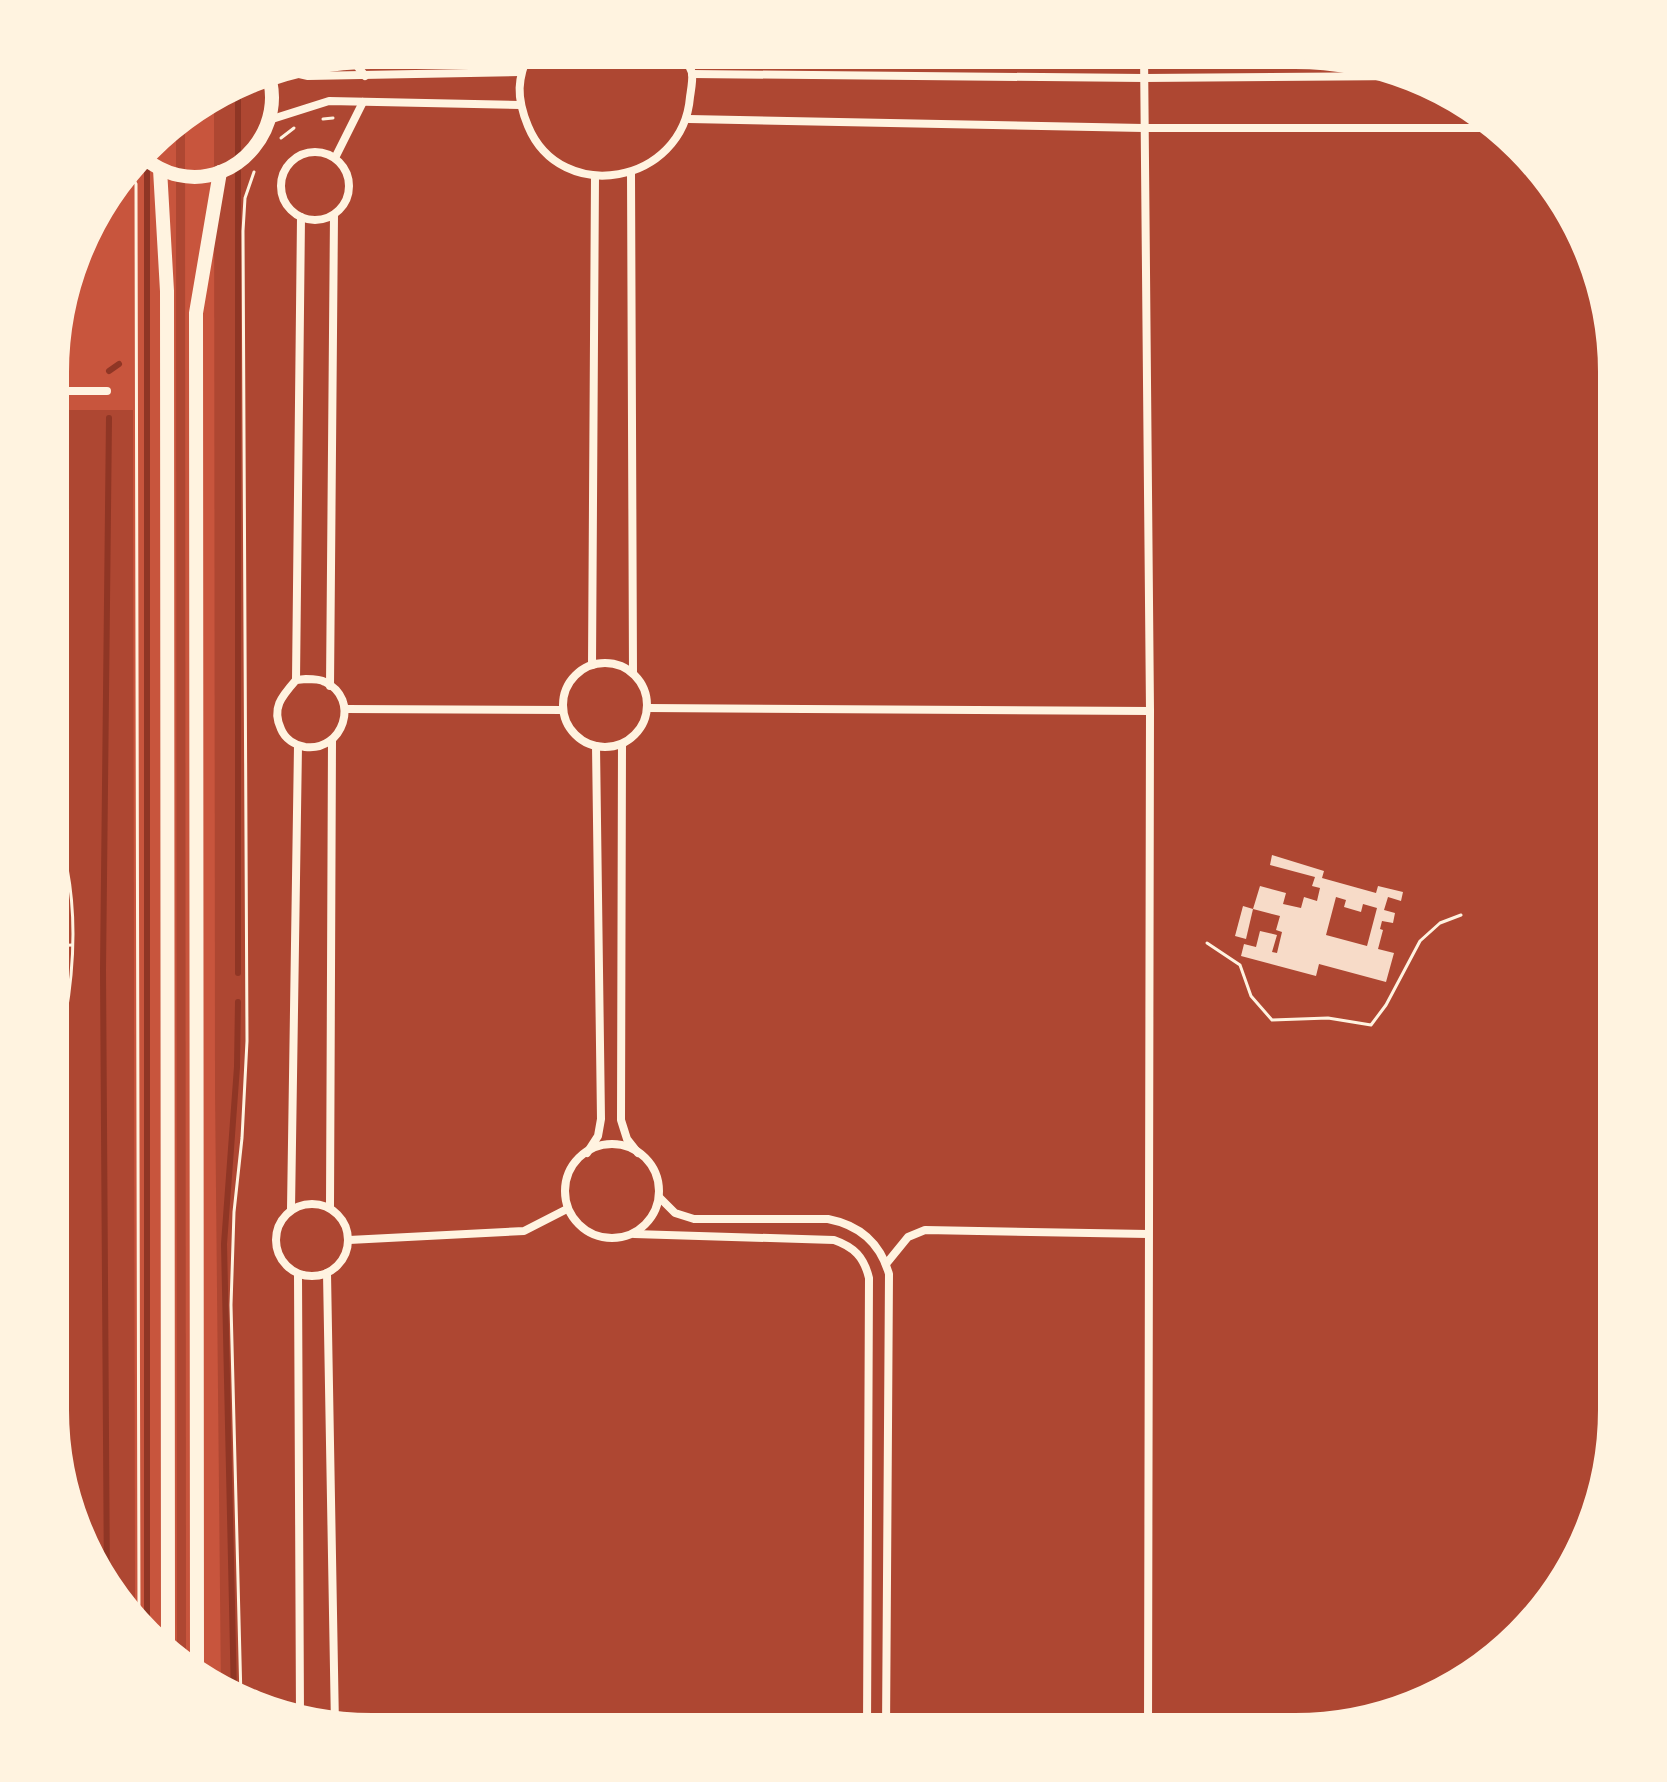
<svg xmlns="http://www.w3.org/2000/svg" width="1667" height="1782" font-family="'Sofia Sans Condensed',sans-serif">
<style>
.green{fill:#ae4732}
.lines{fill:none;stroke-linecap:round;stroke-linejoin:round}
.stream{stroke:#8f3625;stroke-width:6}
.building{fill:#f7dbc8;fill-rule:evenodd}
.path{stroke:#fff3e0;stroke-width:3}
.minor{stroke:#fff3e0;stroke-width:8}
.secondary{stroke:#fff3e0;stroke-width:14}
.rim{fill:none;stroke:#fff3e0;stroke-width:10}
</style>
<rect width="100%" height="100%" fill="#c8553d"/>
<!-- green -->
<g class="green">
<polygon points="372,50 1337,53 1456,93 1563,193 1600,268 1616,351 1616,1431 1574,1571 1474,1678 1399,1715 1316,1731 351,1731 221,1692 215,1090 214,98 268,67"/>
<polygon points="185,115 186,1666 177,1657 176,120"/>
<polygon points="56,410 133,410 135,1618 104,1589 67,1514 51,1431"/>
</g>
<g class="lines">
<!-- stream -->
<g class="stream">
<polyline points="109,371 119,364"/>
<polyline points="238,973 238,85"/>
<polyline points="107,1592 103,970 109,418"/>
<polyline points="147,1629 147,145"/>
<polyline points="234,1696 224,1244 237,1067 238,1002"/>
</g>
</g>
<!-- building -->
<g class="building">
<path d="M1272,855L1324,871L1322,878L1376,893L1378,886L1403,892L1401,901L1388,897L1384,910L1395,913L1393,923L1382,921L1380,929L1383,930L1378,949L1394,953L1386,982L1319,964L1316,976L1241,956L1244,944L1256,947L1260,931L1277,935L1272,952L1277,953L1282,932L1276,930L1280,916L1253,909L1260,886L1286,893L1283,904L1301,908L1304,897L1317,901L1320,888L1312,886L1315,877L1270,865ZM1336,897L1346,900L1344,907L1361,912L1363,904L1377,908L1367,946L1326,935Z"/>
<polygon points="1243,906 1253,909 1246,939 1235,936"/>
</g>
<g class="lines">
<!-- path -->
<g class="path">
<polyline points="323,119 333,118"/>
<polyline points="281,138 294,128"/>
<polyline points="128,169 136,184 139,1621"/>
<polyline points="1207,943 1240,965 1251,996 1272,1020 1328,1018 1371,1025 1386,1005 1420,941 1440,923 1461,915"/>
<polyline points="53,946 72,945"/>
<path d="M52,1076C70,1010 80,936 67,868C63,852 58,836 54,820"/>
<polyline points="241,1698 231,1305 234,1212 242,1138 247,1041 243,231 245,198 254,172"/>
</g>
<!-- minor -->
<g class="minor">
<path d="M530,50C517,79 516,97 528,126C561,206 683,184 690,97C691,90 693,80 692,73C690,66 684,58 681,51"/>
<polyline points="1144,52 1150,711 1148,1731"/>
<polyline points="348,54 365,76"/>
<polyline points="268,67 308,76 520,72"/>
<polyline points="692,74 1144,78 1405,76"/>
<polyline points="689,119 1143,128 1493,128"/>
<polyline points="269,120 329,101 520,105"/>
<circle cx="315" cy="186" r="34"/>
<polyline points="335,158 363,102"/>
<polyline points="631,173 633,673"/>
<polyline points="56,391 107,391"/>
<circle cx="605" cy="705" r="42"/>
<polyline points="592,665 595,176"/>
<path d="M306,679C312,679 320,679 325,682C361,699 343,752 305,747C295,745 285,739 281,729C271,708 282,696 296,680Z"/>
<polyline points="296,680 301,217"/>
<polyline points="330,686 334,215"/>
<polyline points="647,708 1150,711"/>
<polyline points="346,709 563,710"/>
<polyline points="622,744 621,1120 627,1139 638,1153"/>
<circle cx="612" cy="1191" r="47"/>
<polyline points="587,1153 598,1136 601,1119 596,746"/>
<path d="M660,1198L675,1213L694,1219H828C859,1225 880,1242 889,1274L886,1731"/>
<circle cx="312" cy="1240" r="36"/>
<polyline points="330,1207 332,741"/>
<polyline points="291,1209 298,746"/>
<path d="M634,1234L834,1240C854,1247 864,1257 869,1278L867,1731"/>
<polyline points="349,1240 524,1231 567,1209"/>
<polyline points="886,1264 908,1237 925,1230 1148,1234"/>
<polyline points="327,1273 335,1726"/>
<polyline points="298,1274 300,1716"/>
</g>
<!-- secondary -->
<g class="secondary">
<path d="M139,155C151,164 163,172 178,175C238,189 290,124 266,69"/>
<polyline points="160,169 167,291 168,1649"/>
<polyline points="197,1676 196,313 220,172"/>
</g>
</g>
<!-- crop -->
<path d="M0 0H1667V1782H0ZM372 64H1295A308 308 0 0 1 1603 372V1410A308 308 0 0 1 1295 1718H372A308 308 0 0 1 64 1410V372A308 308 0 0 1 372 64Z" fill="#fff3e0" fill-rule="evenodd"/>
<path class="rim" d="M372 64H1295A308 308 0 0 1 1603 372V1410A308 308 0 0 1 1295 1718H372A308 308 0 0 1 64 1410V372A308 308 0 0 1 372 64Z"/>
</svg>
